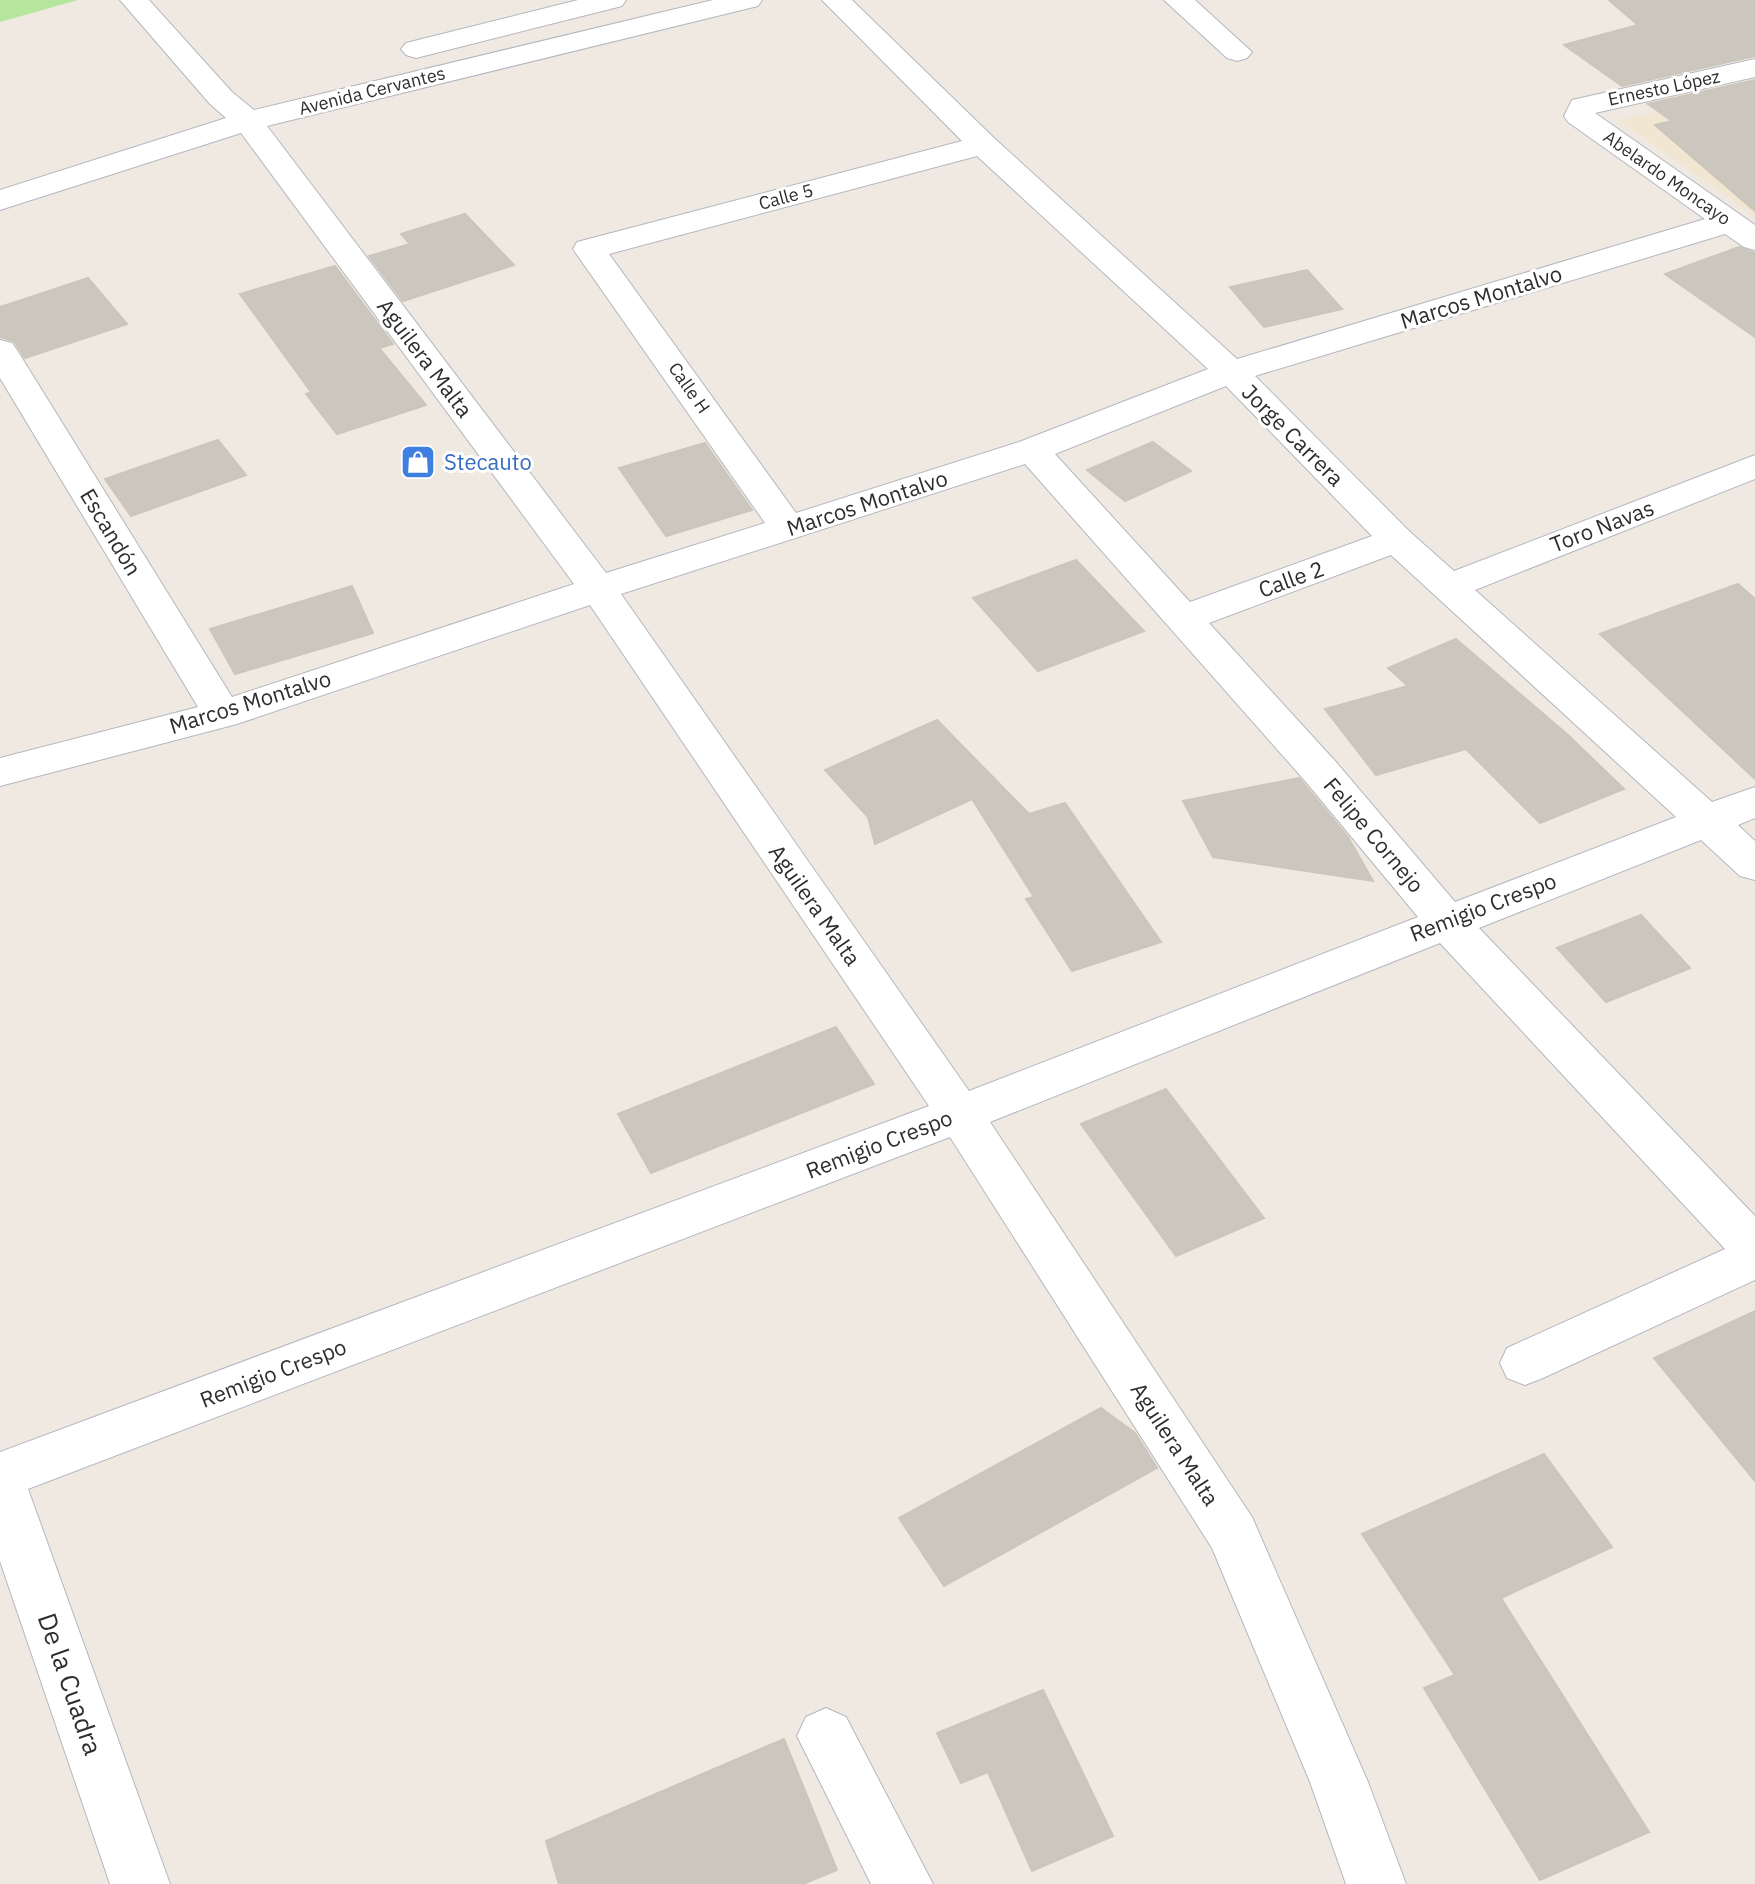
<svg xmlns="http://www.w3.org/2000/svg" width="1755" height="1884" font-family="'IBM Plex Sans',sans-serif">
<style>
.education{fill:#f0e6d1}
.green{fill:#b6e59e}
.building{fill:#cbc7bf;stroke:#cbc5ba;stroke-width:2}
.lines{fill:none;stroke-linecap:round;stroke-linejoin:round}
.minor-casing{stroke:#b4b7c1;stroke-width:2}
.minor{fill:#fff;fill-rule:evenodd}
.labels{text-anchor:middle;stroke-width:6;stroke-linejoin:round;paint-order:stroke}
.far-street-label{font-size:18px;fill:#2e2e2e;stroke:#fff}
.street-label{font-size:22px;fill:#2e2e2e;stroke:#fff}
.shop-label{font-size:22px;fill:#366cbe;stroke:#fff;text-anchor:start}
.near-street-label{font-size:26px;fill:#2e2e2e;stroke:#fff}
</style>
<rect width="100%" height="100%" fill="#efe9e1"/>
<!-- education -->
<polygon class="education" points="1755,91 1755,216 1618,120"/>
<!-- green -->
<polygon class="green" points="0,0 78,0 0,22"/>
<!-- building -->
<g class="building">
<polygon points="1609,0 1755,0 1755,56 1622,86 1564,45 1638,25"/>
<polygon points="1755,80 1755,211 1655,125 1672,121 1648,104"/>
<polygon points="465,214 514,265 403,301 369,256 410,244 401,234"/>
<polygon points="1739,247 1755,253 1755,337 1665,274"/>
<polygon points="335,266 393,344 379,348 426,405 337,434 306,394 311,392 240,294"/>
<polygon points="1307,270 1342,309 1264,327 1230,287"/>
<polygon points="88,278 127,324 25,358 14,341 0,337 0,307"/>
<polygon points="218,440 246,475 131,516 105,479"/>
<polygon points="1153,442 1191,471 1125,501 1087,470"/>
<polygon points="705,443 752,510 666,536 619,468"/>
<polygon points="1076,560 1144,631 1038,671 973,598"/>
<polygon points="1738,584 1755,599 1755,779 1600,634"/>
<polygon points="352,586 373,633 235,674 210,629"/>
<polygon points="1456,639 1568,735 1624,789 1540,823 1466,749 1376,775 1325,709 1408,686 1388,668"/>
<polygon points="937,720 1029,814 1065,803 1161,942 1072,971 1026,899 1034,897 972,799 875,844 868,817 825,770"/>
<polygon points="1299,778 1348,837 1373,881 1213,857 1183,801"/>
<polygon points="1641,915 1690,968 1606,1002 1557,948"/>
<polygon points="836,1027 874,1084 651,1173 618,1114"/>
<polygon points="1166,1089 1264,1218 1176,1256 1081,1124"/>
<polygon points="1755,1311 1755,1481 1654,1358"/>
<polygon points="1101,1408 1135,1433 1157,1468 944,1586 899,1518"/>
<polygon points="1544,1454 1612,1547 1501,1598 1649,1832 1540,1880 1424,1688 1455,1675 1362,1534"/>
<polygon points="1043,1690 1113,1836 1032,1871 988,1772 961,1783 937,1733"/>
<polygon points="784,1739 837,1870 803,1884 559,1884 546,1841"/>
</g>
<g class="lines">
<!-- minor casing -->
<g class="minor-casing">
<g id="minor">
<path d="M120,0H149L232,92L254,110L713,0H762L758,6L267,126L606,573L765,523L573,249L577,242L962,141L822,0H852L994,138L1237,359L1705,219L1568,122L1564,116L1572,100L1755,59V77L1595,113L1755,225V250L1744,247L1725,234L1255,376L1410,532L1454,571L1755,455V479L1475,590L1712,802L1755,787V818L1738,825L1755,841V880L1740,876L1701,840L1479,928L1755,1216V1280L1543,1378L1525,1385L1507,1378L1500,1363L1507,1348L1725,1249L1440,943L990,1122L1252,1517L1368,1782L1406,1884H1346L1310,1782L1212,1548L950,1137L28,1489L170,1884H110L0,1561V1452L929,1106L590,605L237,724L0,786V758L198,707L0,378V340L12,343L17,350L232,697L574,584L241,133L0,210V190L226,118L210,104ZM977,156L1208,369L1019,442L796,513L609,254ZM1226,386L1372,536L1190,602L1055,454ZM1025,464L1306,782L1418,917L969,1091L621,594ZM1391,555L1676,817L1455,902L1336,762L1209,623Z"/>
<polygon points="578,0 626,0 622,6 416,58 406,55 401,49 406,43"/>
<polygon points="1164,0 1195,0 1252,52 1247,58 1237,61 1227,58"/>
<polygon points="826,1708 846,1717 933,1884 871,1884 797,1736 806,1717"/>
</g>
</g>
<!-- minor -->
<use href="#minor" class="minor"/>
</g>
<!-- icons -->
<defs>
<g id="shop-square" transform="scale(1.8)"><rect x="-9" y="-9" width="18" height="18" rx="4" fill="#3f7fe0" stroke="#fff"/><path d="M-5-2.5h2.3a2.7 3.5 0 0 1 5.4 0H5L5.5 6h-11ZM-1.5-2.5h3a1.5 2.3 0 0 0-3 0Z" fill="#fff"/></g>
</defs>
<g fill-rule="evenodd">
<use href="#shop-square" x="418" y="462"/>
</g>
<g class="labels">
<!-- far-street labels -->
<g class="far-street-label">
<text transform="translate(1664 88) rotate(-12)" y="6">Ernesto López</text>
<text transform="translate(372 91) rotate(-14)" y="6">Avenida Cervantes</text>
<text transform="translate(1667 178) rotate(35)" y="6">Abelardo Moncayo</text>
<text transform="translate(786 197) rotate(-15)" y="6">Calle 5</text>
<text transform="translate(689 388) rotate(55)" y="6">Calle H</text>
</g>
<!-- street labels -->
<g class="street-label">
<text transform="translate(1481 297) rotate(-17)" y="8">Marcos Montalvo</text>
<text transform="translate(425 358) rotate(53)" y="8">Aguilera Malta</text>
<text transform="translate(1293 435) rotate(45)" y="8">Jorge Carrera</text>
<text transform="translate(867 503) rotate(-18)" y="8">Marcos Montalvo</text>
<text transform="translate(1602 526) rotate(-21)" y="8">Toro Navas</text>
<text transform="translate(111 532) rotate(59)" y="8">Escandón</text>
<text transform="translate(1291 579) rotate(-20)" y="8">Calle 2</text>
<text transform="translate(250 702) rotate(-17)" y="8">Marcos Montalvo</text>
<text transform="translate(1374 835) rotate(50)" y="8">Felipe Cornejo</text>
<text transform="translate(815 905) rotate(55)" y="8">Aguilera Malta</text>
<text transform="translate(1483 907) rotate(-21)" y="8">Remigio Crespo</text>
<text transform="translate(879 1144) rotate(-21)" y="8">Remigio Crespo</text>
<text transform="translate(273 1373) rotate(-21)" y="8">Remigio Crespo</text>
<text transform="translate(1175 1444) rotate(57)" y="8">Aguilera Malta</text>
</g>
<!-- shop labels -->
<g class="shop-label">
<text x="444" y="470">Stecauto</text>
</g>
<!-- near-street labels -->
<g class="near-street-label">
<text transform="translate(70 1684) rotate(71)" y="9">De la Cuadra</text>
</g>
</g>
</svg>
